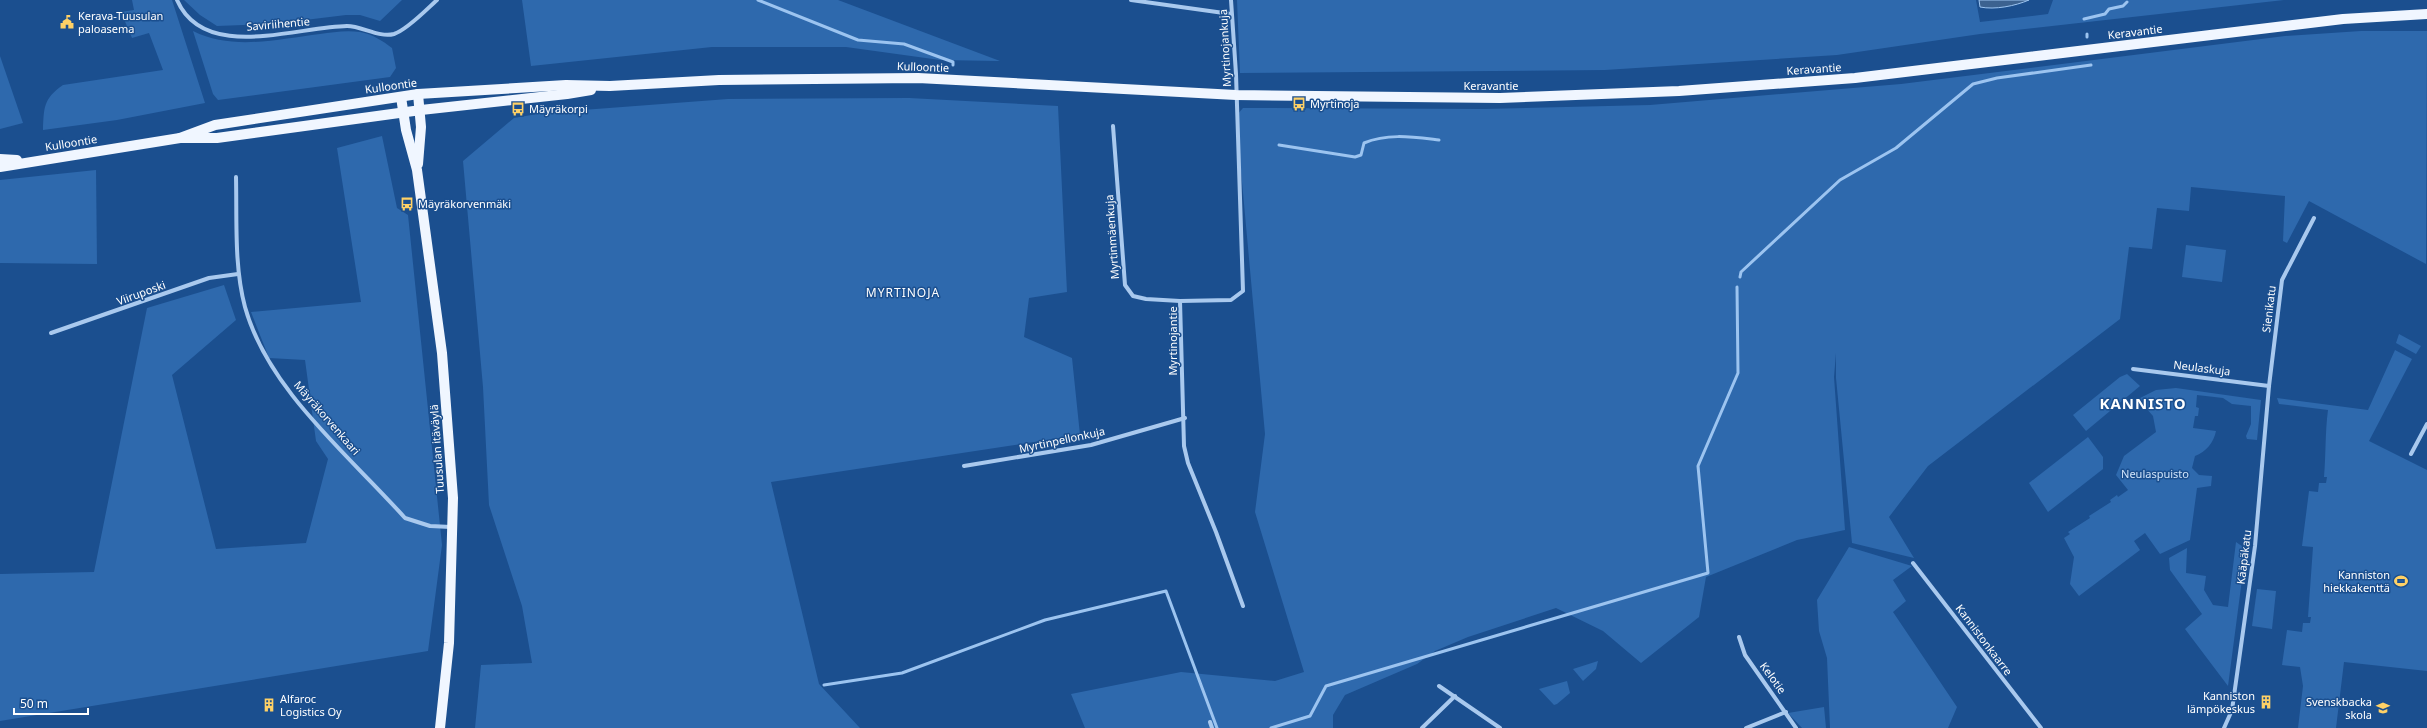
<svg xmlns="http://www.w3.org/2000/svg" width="2427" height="728" font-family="'Noto Sans',sans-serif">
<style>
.green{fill:#2e69ad}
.water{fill:#3c6290;stroke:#9cc4f0}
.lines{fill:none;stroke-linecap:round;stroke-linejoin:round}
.stream{stroke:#9cc4f0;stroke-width:3}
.street{stroke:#a9c9ee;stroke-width:4}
.primary{stroke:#f0f6ff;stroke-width:10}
.labels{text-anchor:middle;stroke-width:3;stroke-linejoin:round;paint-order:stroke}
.poi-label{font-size:11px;fill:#fff;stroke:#1b4f8f;text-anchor:start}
.street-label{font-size:11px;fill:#fff;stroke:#1b4f8f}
.park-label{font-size:11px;fill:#cfe3fa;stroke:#1b4f8f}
.neighbourhood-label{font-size:12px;letter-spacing:1px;fill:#fff;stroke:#1b4f8f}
.district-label{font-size:15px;font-weight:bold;letter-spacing:1px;fill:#fff;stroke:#1b4f8f}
</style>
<rect width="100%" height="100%" fill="#1b4f8f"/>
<!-- green -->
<g class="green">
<path d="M132,0H172L205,103L117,120L43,130C44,108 43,99 63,85L163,70L149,33L132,38L121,12L134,10Z"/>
<polygon points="184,0 402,0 380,21 360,15 346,15 272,24 217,26 200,15"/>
<polygon points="522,0 838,0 1000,61 940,60 846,47 712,47 531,66"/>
<polygon points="1237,0 1976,0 1980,22 2048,14 2053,0 2284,0 1980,34 1837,55 1605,70 1240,73"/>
<path d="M193,31C233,51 278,39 320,34C333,32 347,30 360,32C372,34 383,41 392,48L396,68L390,77L218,100L213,94Z"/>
<polygon points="2361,31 2427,31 2426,264 2309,201 2287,243 2283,241 2285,196 2191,187 2189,211 2157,208 2152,249 2129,247 2120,319 1928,466 1889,517 1914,558 1852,543 1836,378 1836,353 1834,377 1845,530 1797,540 1706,577 1699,617 1641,663 1603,631 1556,608 1468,637 1435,651 1417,664 1345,695 1333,715 1333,728 1085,728 1071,694 1181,672 1275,681 1304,672 1255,512 1265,434 1236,116 1243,108 1484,109 1650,105 1901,84 2285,36"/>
<polygon points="0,56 23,123 0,129"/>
<polygon points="909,98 1058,106 1067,292 1029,298 1024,337 1072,358 1080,435 771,482 819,684 860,728 475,728 481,665 532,663 522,606 489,505 483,387 463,161 514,118 543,113 728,99"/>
<polygon points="382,136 397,208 408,215 442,545 428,651 0,721 0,574 94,572 147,308 224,285 236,320 172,375 216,549 306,543 328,459 316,441 305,360 269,358 251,312 361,302 337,148"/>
<polygon points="96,170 97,264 0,263 0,180"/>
<polygon points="2186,245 2226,250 2222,282 2182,277"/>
<polygon points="2399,334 2421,346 2416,354 2396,343"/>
<path d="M2395,350L2412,359L2369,441L2427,470V671L2344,662L2336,728H2298L2303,686L2300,667L2282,665L2287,630L2302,632L2303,623H2310L2311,617H2308L2313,547L2302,546L2309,491L2318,492L2319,483H2326L2327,477H2324C2326,455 2325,432 2328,410L2279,404L2277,398L2368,410Z"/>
<polygon points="2127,374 2140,386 2086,431 2073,415 2120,377"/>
<path d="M2176,388L2261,400L2257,440L2247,439L2246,436L2251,424V406L2232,404L2223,398L2197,395L2196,407L2199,408L2198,416H2195L2193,428L2216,431C2214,442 2206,452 2195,456L2192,468L2199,475L2212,476L2211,486L2197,488L2190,540L2160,554L2145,533L2134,541L2140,550L2079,596L2070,584L2074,557L2064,538L2070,534L2068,532L2090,518L2089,516L2111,502L2110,500L2117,495L2118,497L2128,490L2116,475L2124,456L2156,432L2153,416L2138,399L2156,390Z"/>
<polygon points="2088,437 2103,457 2103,469 2048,512 2029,483"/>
<polygon points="2236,542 2246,549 2228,686 2185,629 2202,614 2170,570 2169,558 2187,548 2186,573 2206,576 2204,590 2213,605 2228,607"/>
<polygon points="1849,547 1912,566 1893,580 1906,601 1893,612 1957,707 1948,728 1830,728 1827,658 1819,631 1817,600"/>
<polygon points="2257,589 2276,591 2272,629 2252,626"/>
<polygon points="1598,661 1596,669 1583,681 1573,669"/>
<polygon points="1567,681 1570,693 1557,704 1554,705 1539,689"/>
<polygon points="1824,707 1826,728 1802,728 1788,713"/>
</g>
<!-- water -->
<path class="water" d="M1979,0H2029C2015,6 1995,10 1980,7Z"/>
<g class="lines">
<!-- stream -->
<g class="stream">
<polyline points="758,0 858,40 904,44 953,62 953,65"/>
<polyline points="2084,19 2105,14 2109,9 2123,6 2127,2"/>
<polyline points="2087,34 2087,37"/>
<path d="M1279,145L1355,157L1361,155L1364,143C1388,133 1413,137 1439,140"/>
<polyline points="1740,277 1741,272 1840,180 1896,148 1973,84 1997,78 2091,65"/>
<polyline points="824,685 902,673 1045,620 1166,591 1217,728"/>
<polyline points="1271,728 1310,716 1326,686 1708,573 1698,466 1738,373 1737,287"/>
</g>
<!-- street -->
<g class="street">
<path d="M177,0C204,62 295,27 347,26C362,26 379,38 394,34C407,30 427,9 437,0"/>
<polyline points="1131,0 1231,14"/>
<polyline points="1231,0 1236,74 1243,291 1231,300 1180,301 1184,446 1188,463 1216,532 1243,606"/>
<polyline points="1113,126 1125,285 1133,296 1146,299 1180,301"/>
<path d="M236,177C237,220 234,266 245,307C268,390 349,455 405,518L430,526L451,527"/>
<polyline points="51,333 209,278 238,274"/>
<polyline points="2133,369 2269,386"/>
<polyline points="2411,454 2427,424"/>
<polyline points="964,466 1091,445 1185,418"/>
<polyline points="1913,563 2041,728"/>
<polyline points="1739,637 1745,655 1796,728"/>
<polyline points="1439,686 1500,728"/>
<polyline points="1210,722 1212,728"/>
<polyline points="1422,728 1455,696"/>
<polyline points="1746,728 1786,712"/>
<polyline points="2224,728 2232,710 2255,546 2269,386 2282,280 2314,218"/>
</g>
<!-- primary -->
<g class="primary">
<polyline points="401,97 406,130 417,170 442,353 453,498 449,643 440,728"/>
<polyline points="180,138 215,125 418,94 566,85 610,86 719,80 918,78 1236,95 1500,98 1679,91 1855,78 2343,19 2427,14"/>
<polyline points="0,159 17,160"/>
<polyline points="418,164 421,127 418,94"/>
<polyline points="0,167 180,138 217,138 421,110 567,94 591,90"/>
</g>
</g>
<!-- icons -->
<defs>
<g id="civic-bare" transform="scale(1.08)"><path d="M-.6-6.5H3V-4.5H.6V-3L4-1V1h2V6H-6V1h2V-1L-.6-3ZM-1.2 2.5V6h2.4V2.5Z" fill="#ffd166" stroke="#1b4f8f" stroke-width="2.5" paint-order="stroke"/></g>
<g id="bus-bare" transform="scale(1.08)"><path d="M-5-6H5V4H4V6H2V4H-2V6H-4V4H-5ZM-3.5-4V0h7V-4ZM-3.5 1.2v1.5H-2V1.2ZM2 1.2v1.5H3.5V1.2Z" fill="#ffd166" stroke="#1b4f8f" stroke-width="2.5" paint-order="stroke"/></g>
<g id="stadium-bare" transform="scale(1.08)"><path d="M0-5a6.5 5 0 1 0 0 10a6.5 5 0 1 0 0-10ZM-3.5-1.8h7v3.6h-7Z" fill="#ffd166" stroke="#1b4f8f" stroke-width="2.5" paint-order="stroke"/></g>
<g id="building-bare" transform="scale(1.08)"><path d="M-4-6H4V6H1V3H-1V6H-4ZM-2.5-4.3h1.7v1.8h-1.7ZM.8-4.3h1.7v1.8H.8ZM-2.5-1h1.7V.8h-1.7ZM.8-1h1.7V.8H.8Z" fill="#ffd166" stroke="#1b4f8f" stroke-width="2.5" paint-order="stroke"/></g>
<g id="school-bare" transform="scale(1.08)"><path d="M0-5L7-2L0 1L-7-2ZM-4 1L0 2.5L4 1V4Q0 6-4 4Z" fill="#ffd166" stroke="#1b4f8f" stroke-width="2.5" paint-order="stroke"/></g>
</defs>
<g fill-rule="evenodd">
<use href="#civic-bare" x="67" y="22"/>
<use href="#bus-bare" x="1299" y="104"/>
<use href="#bus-bare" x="518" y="109"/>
<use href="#bus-bare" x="407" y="204"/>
<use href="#stadium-bare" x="2401" y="581"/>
<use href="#building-bare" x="2266" y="702"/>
<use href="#building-bare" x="269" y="705"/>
<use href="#school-bare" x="2383" y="708"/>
</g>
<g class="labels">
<!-- poi labels -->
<g class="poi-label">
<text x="78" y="20">Kerava-Tuusulan<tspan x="78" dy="13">paloasema</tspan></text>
<text x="1310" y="108">Myrtinoja</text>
<text x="529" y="113">Mäyräkorpi</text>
<text x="418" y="208">Mäyräkorvenmäki</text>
<text x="2390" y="579" text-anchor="end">Kanniston<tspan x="2390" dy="13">hiekkakenttä</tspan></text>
<text x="2255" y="700" text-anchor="end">Kanniston<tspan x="2255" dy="13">lämpökeskus</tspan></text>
<text x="280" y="703">Alfaroc<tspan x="280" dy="13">Logistics Oy</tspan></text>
<text x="2372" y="706" text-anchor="end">Svenskbacka<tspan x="2372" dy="13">skola</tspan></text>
</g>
<!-- street labels -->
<g class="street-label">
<text transform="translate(278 24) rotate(-5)" y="4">Saviriihentie</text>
<text transform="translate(2135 32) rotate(-7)" y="4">Keravantie</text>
<text transform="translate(1225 48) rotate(-93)" y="4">Myrtinojankuja</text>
<text transform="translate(923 67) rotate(2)" y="4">Kulloontie</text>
<text transform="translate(1814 69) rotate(-4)" y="4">Keravantie</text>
<text transform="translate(391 86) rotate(-8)" y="4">Kulloontie</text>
<text x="1491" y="90">Keravantie</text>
<text transform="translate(71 143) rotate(-9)" y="4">Kulloontie</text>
<text transform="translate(1112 237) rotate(-94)" y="4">Myrtinmäenkuja</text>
<text transform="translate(141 293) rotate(-20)" y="4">Viiruposki</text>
<text transform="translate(2269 309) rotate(-83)" y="4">Sienikatu</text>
<text transform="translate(1173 341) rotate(-90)" y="4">Myrtinojantie</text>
<text transform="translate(2202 368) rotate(7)" y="4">Neulaskuja</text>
<text transform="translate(327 418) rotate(49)" y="4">Mäyräkorvenkaari</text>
<text transform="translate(1062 440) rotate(-12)" y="4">Myrtinpellonkuja</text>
<text transform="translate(437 449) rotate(-94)" y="4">Tuusulan itäväylä</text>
<text transform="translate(2244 557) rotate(-83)" y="4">Kääpäkatu</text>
<text transform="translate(1984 640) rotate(53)" y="4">Kannistonkaarre</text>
<text transform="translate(1773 678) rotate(54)" y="4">Kelotie</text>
</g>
<!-- park labels -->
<g class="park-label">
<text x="2155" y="478">Neulaspuisto</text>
</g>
<!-- neighbourhood labels -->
<g class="neighbourhood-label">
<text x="903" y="297">MYRTINOJA</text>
</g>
<!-- district labels -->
<g class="district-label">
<text x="2143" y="409">KANNISTO</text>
</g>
</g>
<!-- scale -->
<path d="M14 708v6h74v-6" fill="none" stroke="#ffffff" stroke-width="2"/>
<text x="20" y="708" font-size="12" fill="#ffffff" stroke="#1b4f8f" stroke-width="3" paint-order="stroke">50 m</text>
</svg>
